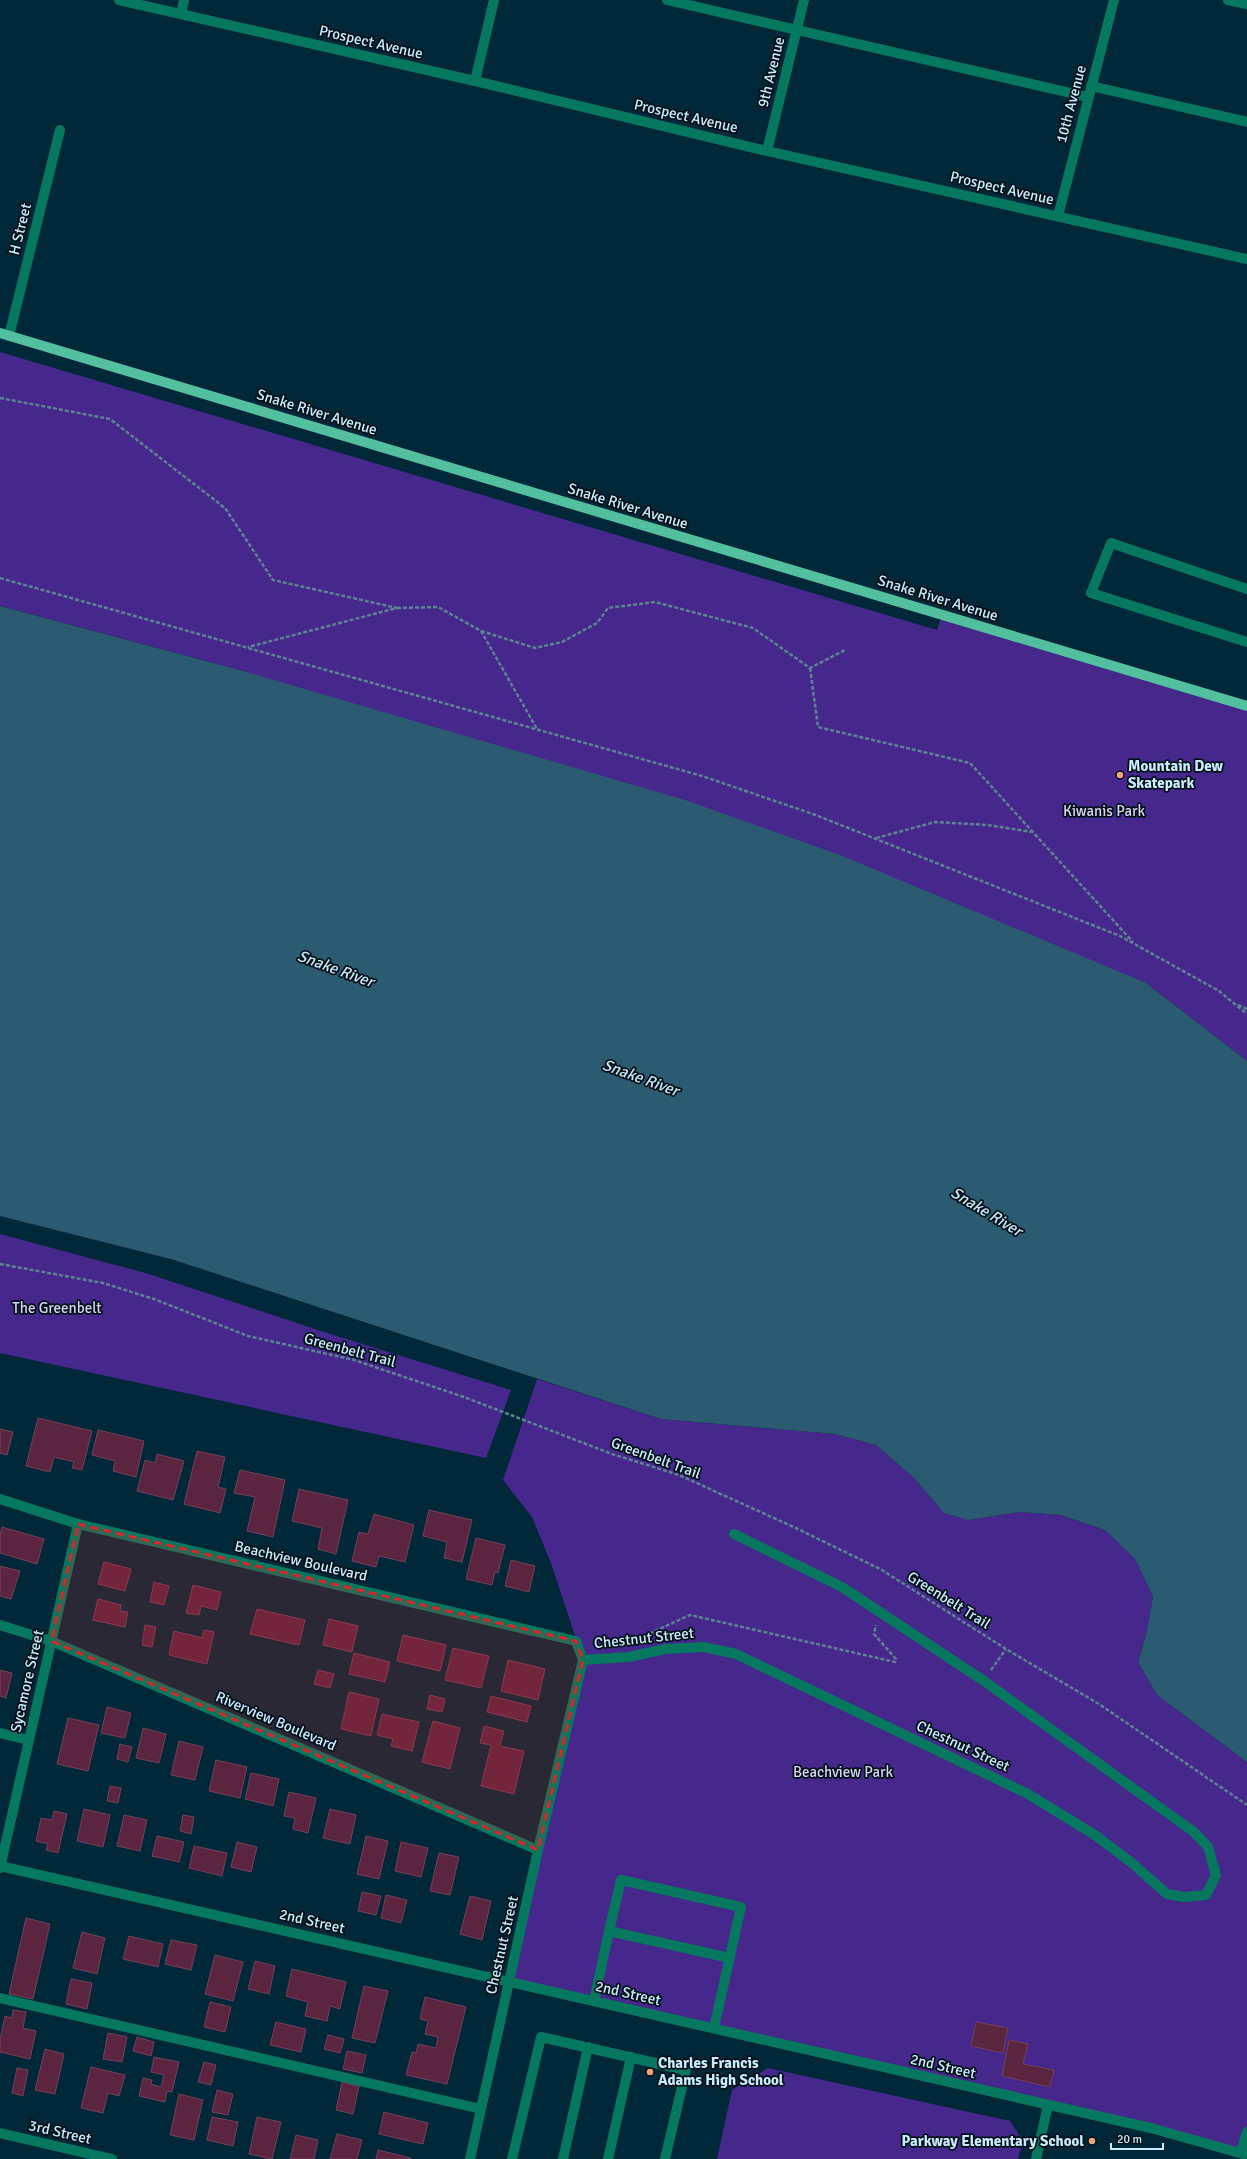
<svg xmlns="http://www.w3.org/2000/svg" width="1247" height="2159" font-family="Signika,sans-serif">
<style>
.green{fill:#46278c}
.water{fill:#2b5b71}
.building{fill:#5b2540;stroke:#773f5a}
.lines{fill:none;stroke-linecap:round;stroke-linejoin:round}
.path{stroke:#5d8294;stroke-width:2.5;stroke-dasharray:4 2;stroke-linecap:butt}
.minor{stroke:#06785f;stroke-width:10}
.major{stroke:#52bf9f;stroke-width:10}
.marked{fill:#d62828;fill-opacity:0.2;stroke:#d62828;stroke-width:3;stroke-dasharray:8 5;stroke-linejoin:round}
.poi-dot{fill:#efa376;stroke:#001019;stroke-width:1.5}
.labels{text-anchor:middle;stroke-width:3.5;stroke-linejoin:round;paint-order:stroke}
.street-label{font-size:15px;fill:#caecfe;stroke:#001019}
.poi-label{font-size:15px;font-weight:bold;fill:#caecfe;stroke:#001019;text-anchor:start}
.park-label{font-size:15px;fill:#d8d5f1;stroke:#001019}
.water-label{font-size:16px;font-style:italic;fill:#cae7f7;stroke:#001019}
</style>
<rect width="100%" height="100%" fill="#012839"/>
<!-- green -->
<g class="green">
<polygon points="0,352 937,630 942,614 1247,706 1247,1061 1146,983 243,671 0,606"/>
<polygon points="0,1234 149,1274 321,1331 511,1390 486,1458 0,1353"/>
<polygon points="537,1379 661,1419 835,1434 876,1445 914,1478 944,1513 968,1520 1019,1512 1061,1515 1105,1530 1135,1559 1153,1597 1146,1635 1138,1662 1157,1695 1247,1762 1247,2155 509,1982 583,1660 551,1563 532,1517 503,1480"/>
<polygon points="768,2068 1010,2121 1023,2141 1018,2159 717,2159 732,2090"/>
</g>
<!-- water -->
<polygon class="water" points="0,606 243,671 685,800 840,855 1146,983 1247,1061 1247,1762 1157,1695 1138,1662 1146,1635 1153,1597 1135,1559 1105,1530 1061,1515 1019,1512 968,1520 944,1513 914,1478 876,1445 835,1434 661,1419 171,1259 0,1216"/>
<!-- building -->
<g class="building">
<polygon points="38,1418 92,1431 82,1470 72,1468 74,1462 54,1457 50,1472 26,1466"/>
<polygon points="0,1429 13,1432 7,1455 0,1453"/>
<polygon points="98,1430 144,1441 136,1477 113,1471 115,1461 92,1455"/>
<polygon points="197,1451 225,1457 218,1487 226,1489 220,1513 184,1504"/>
<polygon points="157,1454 184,1461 173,1500 137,1491 145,1460 155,1463"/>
<polygon points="240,1470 285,1480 273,1537 247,1531 255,1497 234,1493"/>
<polygon points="299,1489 348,1500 336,1554 318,1549 322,1528 292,1521"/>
<polygon points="429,1510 472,1520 462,1562 444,1558 447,1542 423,1536"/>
<polygon points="374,1514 414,1525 405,1562 379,1556 376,1567 352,1561 359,1532 368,1534"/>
<polygon points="2,1527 44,1539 37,1564 0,1553 0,1535"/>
<polygon points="476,1538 505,1545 498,1573 495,1572 492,1585 466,1579"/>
<polygon points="511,1560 535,1566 529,1592 505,1586"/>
<polygon points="104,1562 131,1569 125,1591 98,1584"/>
<polygon points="0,1566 20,1571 11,1599 0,1596"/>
<polygon points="154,1582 169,1586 164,1605 150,1602"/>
<polygon points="193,1585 221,1592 217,1610 201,1606 199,1615 186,1613"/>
<polygon points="98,1599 121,1605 120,1611 128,1612 125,1627 93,1620"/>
<polygon points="257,1609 305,1620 299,1645 250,1634"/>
<polygon points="329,1619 358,1626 352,1652 323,1645"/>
<polygon points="145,1625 156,1627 152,1647 142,1645"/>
<polygon points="204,1630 214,1632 207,1664 169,1655 174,1631 202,1638"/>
<polygon points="403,1635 446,1645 440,1671 397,1661"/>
<polygon points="453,1648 489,1656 481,1688 445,1680"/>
<polygon points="354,1653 390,1662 385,1682 349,1674"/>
<polygon points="508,1660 545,1669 538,1700 501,1691"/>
<polygon points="0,1670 12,1673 6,1698 0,1696"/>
<polygon points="318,1670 334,1674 330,1688 314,1684"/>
<polygon points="349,1692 379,1699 371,1736 341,1729"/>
<polygon points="430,1695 445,1699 442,1712 427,1709"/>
<polygon points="491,1696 531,1706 527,1722 487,1712"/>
<polygon points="107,1707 131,1713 125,1738 101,1733"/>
<polygon points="382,1714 419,1722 412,1751 391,1746 393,1739 377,1735"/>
<polygon points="68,1718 99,1725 88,1771 57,1764"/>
<polygon points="433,1721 460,1728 450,1769 422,1762"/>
<polygon points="484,1726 504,1731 500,1746 524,1751 514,1794 481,1786 491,1745 480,1743"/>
<polygon points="143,1728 166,1734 159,1763 136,1758"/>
<polygon points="179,1741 203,1747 195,1780 171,1775"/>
<polygon points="120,1744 132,1747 128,1762 117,1759"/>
<polygon points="216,1760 247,1767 240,1798 209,1791"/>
<polygon points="251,1773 279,1779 273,1806 245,1799"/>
<polygon points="110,1786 121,1788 118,1803 107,1801"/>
<polygon points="289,1792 316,1798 308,1833 293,1829 295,1818 284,1816"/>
<polygon points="84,1809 110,1815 103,1847 77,1841"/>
<polygon points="330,1809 356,1815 350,1844 323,1838"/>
<polygon points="54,1811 67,1814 58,1853 46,1850 48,1844 36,1841 41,1818 52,1820"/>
<polygon points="124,1815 147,1820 140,1851 117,1846"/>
<polygon points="183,1815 194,1817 191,1834 180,1831"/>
<polygon points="157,1836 184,1842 179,1862 152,1856"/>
<polygon points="366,1836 388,1841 379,1879 357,1874"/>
<polygon points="237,1842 257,1847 251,1872 231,1867"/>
<polygon points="401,1842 428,1848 421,1877 395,1871"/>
<polygon points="194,1846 227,1853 222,1876 189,1868"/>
<polygon points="439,1853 459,1857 450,1895 430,1891"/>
<polygon points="362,1892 381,1896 376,1915 358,1911"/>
<polygon points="386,1895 407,1900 401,1923 381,1918"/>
<polygon points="470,1896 491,1901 482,1940 460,1934"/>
<polygon points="26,1918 50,1924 33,1999 9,1994"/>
<polygon points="82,1932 105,1938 97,1974 73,1968"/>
<polygon points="129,1936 163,1944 158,1967 123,1959"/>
<polygon points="171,1940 197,1945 191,1970 165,1964"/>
<polygon points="215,1955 243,1962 233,2001 205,1994"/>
<polygon points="255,1961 275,1966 269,1994 248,1989"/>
<polygon points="292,1969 346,1982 340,2009 330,2006 327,2021 305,2016 308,2002 286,1996"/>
<polygon points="71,1979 92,1983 87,2009 66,2004"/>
<polygon points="364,1986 388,1991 375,2043 352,2038"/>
<polygon points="425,1997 466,2007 447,2084 406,2075 412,2052 416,2053 418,2044 436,2048 438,2037 425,2034 428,2021 420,2019"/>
<polygon points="210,2002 231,2007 225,2032 204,2027"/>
<polygon points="13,2010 26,2012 23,2028 36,2031 30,2059 0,2052 0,2040 5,2016 12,2018"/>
<polygon points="276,2022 306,2029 301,2052 270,2045"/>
<polygon points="976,2022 1008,2028 1003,2053 971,2046"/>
<polygon points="108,2033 127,2037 122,2062 103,2059"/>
<polygon points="328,2035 344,2039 340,2053 324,2049"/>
<polygon points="137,2037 154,2042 151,2056 133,2051"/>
<polygon points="1009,2040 1028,2044 1023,2064 1054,2070 1050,2087 1002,2076"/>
<polygon points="45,2049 64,2054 55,2094 35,2090"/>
<polygon points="347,2051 366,2055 362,2073 343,2069"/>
<polygon points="154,2057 179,2062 172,2092 167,2091 165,2102 139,2096 143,2078 152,2080 151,2084 161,2087 164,2075 151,2072"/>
<polygon points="204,2062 216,2065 211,2085 198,2082"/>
<polygon points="91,2067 125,2075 119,2096 108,2093 103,2113 81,2108"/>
<polygon points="17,2068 28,2070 23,2096 12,2093"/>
<polygon points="342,2082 359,2086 353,2114 336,2110"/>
<polygon points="217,2090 233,2094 228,2115 212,2112"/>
<polygon points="179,2094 203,2100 194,2140 170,2135"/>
<polygon points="384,2112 428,2123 423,2144 379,2134"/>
<polygon points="212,2117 238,2122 233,2146 207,2140"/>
<polygon points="257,2117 281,2122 272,2159 249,2154"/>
<polygon points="337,2134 362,2140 357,2159 330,2159"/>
<polygon points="296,2135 318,2140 314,2159 290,2159"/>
<polygon points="378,2150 411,2158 411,2159 376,2159"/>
</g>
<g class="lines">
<!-- path -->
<g class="path">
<polyline points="0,398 110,419 225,508 273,580 397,608 248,647"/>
<polyline points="0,578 702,776 813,814 1120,936 1219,991 1247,1014"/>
<polyline points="397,608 438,607 481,631 537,729"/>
<polyline points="481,631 535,648 562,642 597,623 608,608 655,602 753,628 810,668 845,650"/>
<polyline points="810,668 818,727 970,763 1133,942"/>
<polyline points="876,838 935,822 988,825 1032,832"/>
<polyline points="1238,1005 1247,1009"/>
<polyline points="0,1264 103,1283 154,1299 248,1336 354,1360 464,1397 612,1454 679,1475 798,1529 882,1570 1006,1649 1099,1704 1247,1805"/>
<polyline points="633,1641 690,1615 895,1662 896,1659 874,1634 876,1625"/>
<polyline points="991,1670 1006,1649"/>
</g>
<!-- minor -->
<g class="minor">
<polyline points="119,0 475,81 767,151 1247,259"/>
<polyline points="667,0 1088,97"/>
<polyline points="1228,0 1247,4"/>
<polyline points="181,14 184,0"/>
<polyline points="475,81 494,0"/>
<polyline points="1091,86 1247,122"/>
<polyline points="767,151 804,0"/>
<polyline points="1058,216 1114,0"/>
<polyline points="9,336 60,130"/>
<polyline points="1247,589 1111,543 1091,593 1247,642"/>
<polyline points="0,1499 78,1524 576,1641 583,1660"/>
<polyline points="0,1625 51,1641 538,1850"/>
<polyline points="0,1733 29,1740"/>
<polyline points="0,1866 1151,2128 1247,2155"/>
<polyline points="0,1868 78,1524"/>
<polyline points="0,1998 481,2109"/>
<polyline points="594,2001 609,1931"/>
<polyline points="714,2028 741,1907 621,1880 609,1931 730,1958"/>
<polyline points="0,2133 112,2159"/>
<polyline points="1241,2153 1247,2132"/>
<polyline points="470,2159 538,1850 583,1660 629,1657 665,1649 704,1647 736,1654 1028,1794 1095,1835 1132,1863 1167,1894 1184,1897 1206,1895 1216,1875 1208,1847 1194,1832 984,1681 842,1587 734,1534"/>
<polyline points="512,2159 541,2037 686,2070 665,2159"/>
<polyline points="563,2159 588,2047"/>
<polyline points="608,2159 631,2057"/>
<polyline points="1036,2159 1048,2105"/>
</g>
<!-- major -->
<polyline class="major" points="0,333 1247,706"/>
</g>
<!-- marked area -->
<path class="marked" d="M78,1524L576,1641L583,1660L538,1850L51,1641Z"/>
<!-- markers -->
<g class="poi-dot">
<circle cx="1120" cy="775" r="4"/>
<circle cx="650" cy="2072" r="4"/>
<circle cx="1092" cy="2141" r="4"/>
</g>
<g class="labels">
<!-- street labels -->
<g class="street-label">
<text transform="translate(371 42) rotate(13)" y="5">Prospect Avenue</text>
<text transform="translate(771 72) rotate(-76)" y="5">9th Avenue</text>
<text transform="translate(1071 104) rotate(-75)" y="5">10th Avenue</text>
<text transform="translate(686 116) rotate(13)" y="5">Prospect Avenue</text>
<text transform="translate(1002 188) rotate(13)" y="5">Prospect Avenue</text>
<text transform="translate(20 229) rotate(-76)" y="5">H Street</text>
<text transform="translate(317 412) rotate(17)" y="5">Snake River Avenue</text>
<text transform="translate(628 506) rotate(17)" y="5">Snake River Avenue</text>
<text transform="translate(938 598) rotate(17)" y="5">Snake River Avenue</text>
<text transform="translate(350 1350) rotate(15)" y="5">Greenbelt Trail</text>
<text transform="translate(656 1458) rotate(20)" y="5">Greenbelt Trail</text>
<text transform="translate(301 1561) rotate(13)" y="5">Beachview Boulevard</text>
<text transform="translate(949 1600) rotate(32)" y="5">Greenbelt Trail</text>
<text transform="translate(644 1638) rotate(-6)" y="5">Chestnut Street</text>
<text transform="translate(27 1681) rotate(-77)" y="5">Sycamore Street</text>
<text transform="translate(276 1721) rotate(23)" y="5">Riverview Boulevard</text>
<text transform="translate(963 1746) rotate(25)" y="5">Chestnut Street</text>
<text transform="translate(312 1921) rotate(13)" y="5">2nd Street</text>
<text transform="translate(502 1945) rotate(-77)" y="5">Chestnut Street</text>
<text transform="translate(628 1993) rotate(13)" y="5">2nd Street</text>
<text transform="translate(943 2066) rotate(13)" y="5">2nd Street</text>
<text transform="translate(60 2132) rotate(13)" y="5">3rd Street</text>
</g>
<!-- poi labels -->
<g class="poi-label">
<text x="1128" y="771">Mountain Dew<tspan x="1128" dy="17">Skatepark</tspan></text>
<text x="658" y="2068">Charles Francis<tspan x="658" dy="17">Adams High School</tspan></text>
<text x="1084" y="2146" text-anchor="end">Parkway Elementary School</text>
</g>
<!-- park labels -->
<g class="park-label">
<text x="1104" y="816">Kiwanis Park</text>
<text x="57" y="1313">The Greenbelt</text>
<text x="843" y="1777">Beachview Park</text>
</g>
<!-- water labels -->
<g class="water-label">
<text transform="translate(336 968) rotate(20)" y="6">Snake River</text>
<text transform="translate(641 1077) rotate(20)" y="6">Snake River</text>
<text transform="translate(987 1211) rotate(31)" y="6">Snake River</text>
</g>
</g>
<!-- scale -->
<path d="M1111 2143v6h52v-6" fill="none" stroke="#caecfe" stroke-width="2"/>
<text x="1117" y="2143" font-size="12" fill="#caecfe" stroke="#001019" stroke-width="3" paint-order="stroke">20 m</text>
</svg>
